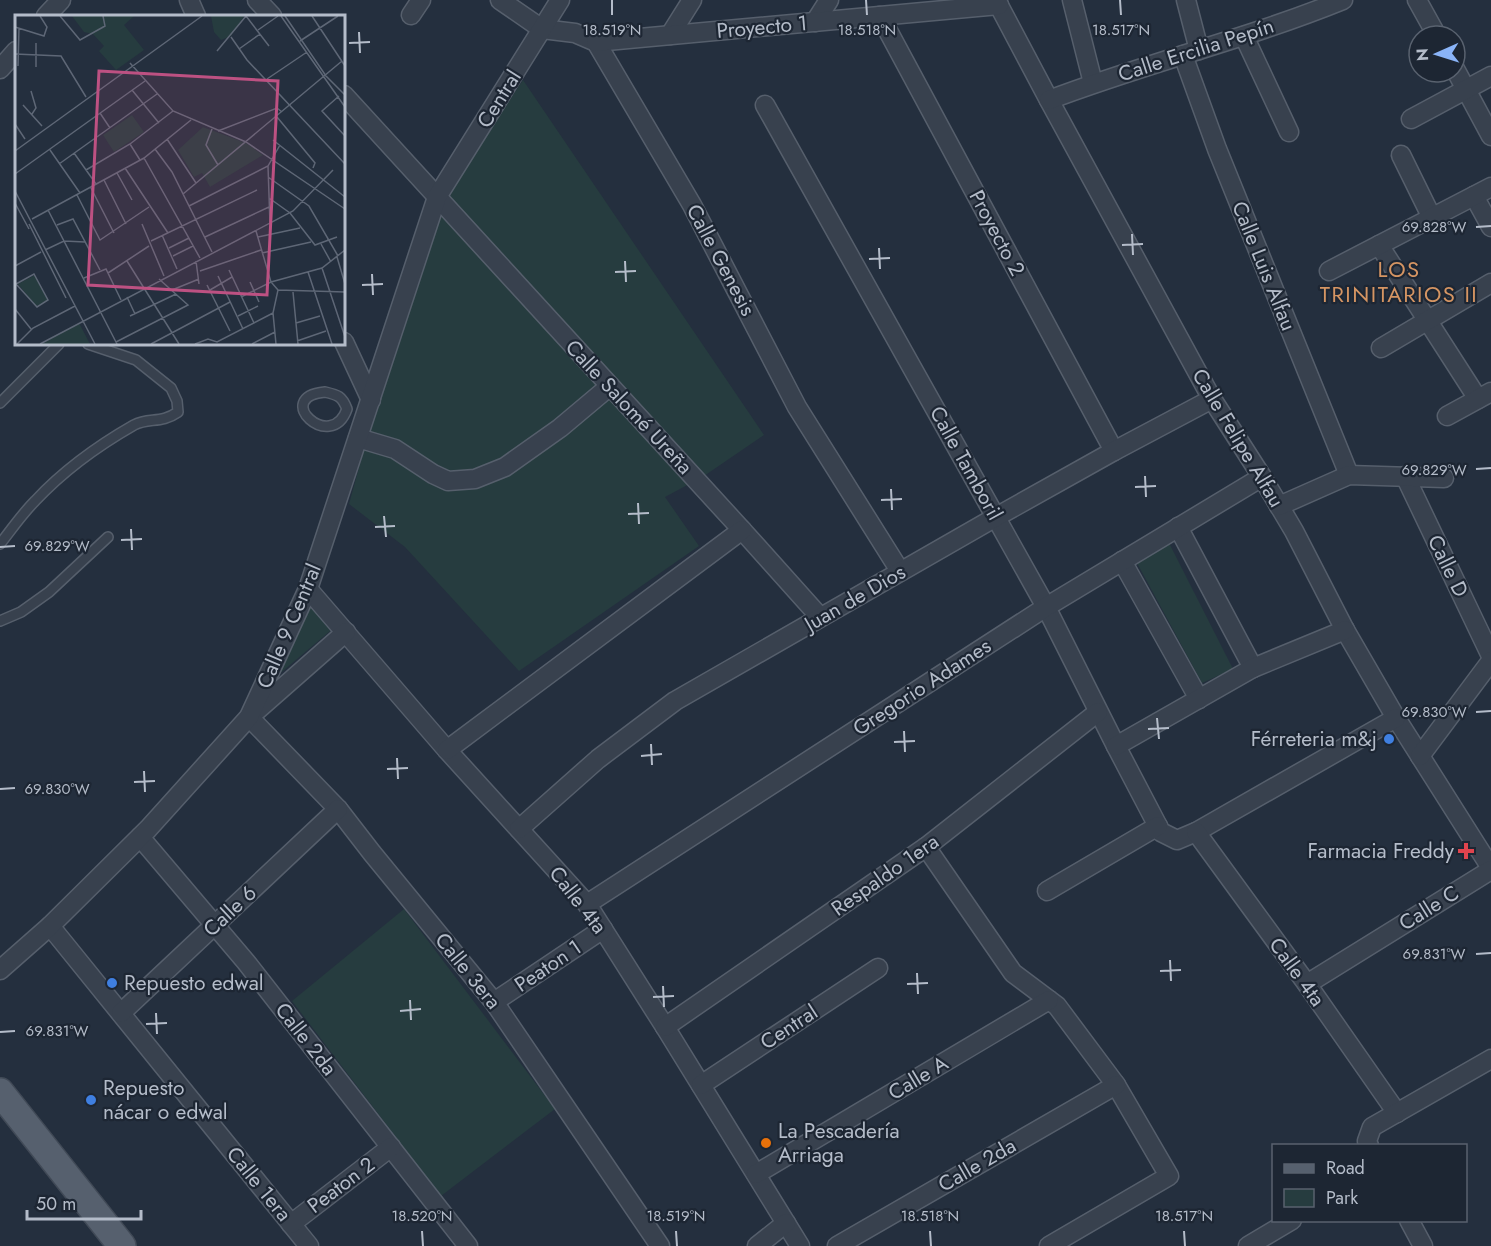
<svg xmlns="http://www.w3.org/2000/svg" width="1491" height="1246" font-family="Jost,sans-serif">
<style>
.green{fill:#263c3f}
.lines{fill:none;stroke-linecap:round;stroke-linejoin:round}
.service-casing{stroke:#565f6c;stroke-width:12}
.minor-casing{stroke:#565f6c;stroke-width:21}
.primary-casing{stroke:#414a57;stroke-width:30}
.service{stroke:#38414e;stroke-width:9}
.minor{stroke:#38414e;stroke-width:18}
.primary{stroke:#56606e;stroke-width:27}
.ticks{fill:none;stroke:#b4bcc9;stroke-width:2}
.shop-dot{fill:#3f7fe0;stroke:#1d2633;stroke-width:2}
.health-dot{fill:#e0444e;stroke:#1d2633;stroke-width:2}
.food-dot{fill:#e8710a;stroke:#1d2633;stroke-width:2}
.labels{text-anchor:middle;stroke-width:4.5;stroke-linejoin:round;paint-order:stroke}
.street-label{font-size:21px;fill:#b4bcc9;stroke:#1d2633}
.poi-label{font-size:21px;fill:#b4bcc9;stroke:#1d2633;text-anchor:start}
.neighbourhood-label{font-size:22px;letter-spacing:1.5px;fill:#d59563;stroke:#1d2633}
.inset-road{fill:none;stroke:#5e6776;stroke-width:1.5}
.view{fill:#bd5182;fill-opacity:0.15;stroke:#bd5182;stroke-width:3}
.inset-edge{fill:none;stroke:#b4bcc9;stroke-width:3}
.ticks-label{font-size:15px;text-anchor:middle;fill:#b4bcc9;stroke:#1d2633;stroke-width:4.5;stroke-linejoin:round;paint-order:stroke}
</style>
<rect width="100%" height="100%" fill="#242f3e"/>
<!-- green -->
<g class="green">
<polygon points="523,80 764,435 704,476 665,497 699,546 519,671 405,547 349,504 370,428 445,197"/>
<polygon points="1168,541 1233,669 1202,683 1137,563"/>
<polygon points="310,599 336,626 271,681"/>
<polygon points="404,909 555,1109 441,1196 292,1001"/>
</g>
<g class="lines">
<!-- service casing -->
<g class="service-casing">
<g id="service">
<path d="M325,392C338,395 342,396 347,409C331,454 271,397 325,392Z"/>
<polyline points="0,403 59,344"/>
<path d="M0,544C11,530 22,514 35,501C63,471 99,445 134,425C149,417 161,424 178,412L177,401L171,388L136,360L88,344"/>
<polyline points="0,621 21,612 49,592 108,537"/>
</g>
</g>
<!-- minor casing -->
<g class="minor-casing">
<g id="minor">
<polyline points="189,0 196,16"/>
<polyline points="257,0 272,16"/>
<polyline points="500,0 542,29 575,33 596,42 692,205 797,407 900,571"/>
<polyline points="996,0 1049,100 1212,399 1262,477 1294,531 1345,630 1396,718 1491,868"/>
<polyline points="1072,0 1093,83"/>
<polyline points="1186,0 1199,50"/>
<polyline points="1417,0 1437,36"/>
<polyline points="411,15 421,0"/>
<polyline points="46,16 61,0"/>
<polyline points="880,16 1114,451"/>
<polyline points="815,22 829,0"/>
<polyline points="670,35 692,0"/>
<polyline points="1244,36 1289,132"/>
<polyline points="596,42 999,5"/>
<polyline points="1183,55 1217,149 1349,475"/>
<polyline points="0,69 16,51"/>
<polyline points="1455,69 1491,136"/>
<polyline points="344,95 742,530 820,617"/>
<path d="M1049,100C1146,63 1247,39 1343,0"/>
<polyline points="765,105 1046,607 1116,746 1161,832 1177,840 1196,832 1396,718"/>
<polyline points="1411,119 1491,76"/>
<polyline points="1401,155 1432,218"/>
<polyline points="1474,196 1491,227"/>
<polyline points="1379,245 1478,399"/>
<polyline points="1329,271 1491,187"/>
<polyline points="344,342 371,400"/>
<polyline points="1381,348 1491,283"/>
<polyline points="1447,416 1491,392"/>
<polyline points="358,438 395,449 433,474 448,481 475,479 505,467 560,428 610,386"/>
<polyline points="1405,476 1491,656"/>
<polyline points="1279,506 1349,475 1444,478"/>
<polyline points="1178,527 1253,668"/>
<polyline points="1122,561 1199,699"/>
<polyline points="308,589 447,750 587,904 665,1027 800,1246"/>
<polyline points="255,712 346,632"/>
<polyline points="249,717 338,809 372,853 494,1002 660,1246"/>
<polyline points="1116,746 1253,668 1345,630"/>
<polyline points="447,750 742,530"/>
<polyline points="1420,756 1491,661"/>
<polyline points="519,829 598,759 675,701 996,517 1114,451 1212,399"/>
<polyline points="1196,832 1307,984 1397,1113"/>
<polyline points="140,837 246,962 468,1246"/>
<polyline points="926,847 1013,973 1057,1006 1116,1085 1169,1176 1049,1246"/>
<polyline points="1047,891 1158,826"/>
<polyline points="587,904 1046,607 1262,477"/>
<polyline points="50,926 309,1246"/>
<polyline points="0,970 50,926 148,829 249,717 308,589 437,197 560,0"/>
<polyline points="1307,984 1491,870"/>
<polyline points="494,1002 603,929"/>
<polyline points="121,1013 338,809"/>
<polyline points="665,1027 926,847 1098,712"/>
<polyline points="701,1085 878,968"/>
<polyline points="1369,1146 1367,1141 1372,1127 1491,1059"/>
<polyline points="756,1174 1049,1000"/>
<polyline points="1409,1220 1423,1246"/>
<polyline points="291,1224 391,1147"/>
<polyline points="757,1246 786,1223"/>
<polyline points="837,1246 1116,1085"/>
<polyline points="1248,1246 1292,1220"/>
</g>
</g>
<!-- primary casing -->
<g class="primary-casing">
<polyline id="primary" points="0,1092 122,1246"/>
</g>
<!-- service -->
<use href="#service" class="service"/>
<!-- minor -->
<use href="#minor" class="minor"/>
<!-- primary -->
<use href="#primary" class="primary"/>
</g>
<!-- ticks -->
<path class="ticks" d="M612,0V15M866,0L867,15M1120,0L1121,15M359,32L360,53M349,43L370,42M1476,227L1491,226M1132,234L1133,255M1122,245L1143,244M879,248L880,269M869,259L890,258M625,261L626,282M615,272L636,271M372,274L373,295M362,285L383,284M1476,469L1491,468M1145,476L1146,497M1135,487L1156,486M891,489L892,510M881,500L902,499M638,503L639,524M628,514L649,513M384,516L386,537M375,527L395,526M131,529L132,550M121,540L142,539M0,547L15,546M1476,712L1491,711M1157,718L1159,739M1148,729L1169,728M904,731L905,752M894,742L915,741M651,744L652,765M641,756L662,754M397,758L398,779M387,769L408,768M144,771L145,792M134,782L155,781M0,789L15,788M1476,954L1491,953M1170,960L1171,981M1160,971L1181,970M917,973L918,994M907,984L928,983M663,986L664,1007M653,997L674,996M410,1000L411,1020M400,1011L421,1009M156,1013L157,1034M146,1024L167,1023M0,1032L15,1031M422,1231L423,1246M676,1231L677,1246M930,1231L931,1246M1184,1231L1185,1246"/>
<!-- markers -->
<g class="shop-dot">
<circle cx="1389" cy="739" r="6"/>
<circle cx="112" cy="983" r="6"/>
<circle cx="91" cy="1100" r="6"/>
</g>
<path class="health-dot" d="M1463 842h6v6h6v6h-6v6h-6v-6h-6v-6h6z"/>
<circle class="food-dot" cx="766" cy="1143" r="6"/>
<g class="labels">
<!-- street labels -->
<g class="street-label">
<text transform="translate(762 27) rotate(-5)" y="7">Proyecto 1</text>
<text transform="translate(1196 50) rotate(-18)" y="7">Calle Ercilia Pepín</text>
<text transform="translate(499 99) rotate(-58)" y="7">Central</text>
<text transform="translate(997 233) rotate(62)" y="7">Proyecto 2</text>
<text transform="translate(721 260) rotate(62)" y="7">Calle Genesis</text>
<text transform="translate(1264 266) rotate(68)" y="7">Calle Luis Alfau</text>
<text transform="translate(629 407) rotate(47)" y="7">Calle Salomé Ureña</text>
<text transform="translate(1238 438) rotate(59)" y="7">Calle Felipe Alfau</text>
<text transform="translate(966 463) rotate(61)" y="7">Calle Tamboril</text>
<text transform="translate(1448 566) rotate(64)" y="7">Calle D</text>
<text transform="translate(855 598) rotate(-30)" y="7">Juan de Dios</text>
<text transform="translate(289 626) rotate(-67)" y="7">Calle 9 Central</text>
<text transform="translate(922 687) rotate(-33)" y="7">Gregorio Adames</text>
<text transform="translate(885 875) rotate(-35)" y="7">Respaldo 1era</text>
<text transform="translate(578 900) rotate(52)" y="7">Calle 4ta</text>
<text transform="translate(1429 908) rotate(-32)" y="7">Calle C</text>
<text transform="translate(230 911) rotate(-43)" y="7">Calle 6</text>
<text transform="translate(548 966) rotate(-34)" y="7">Peaton 1</text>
<text transform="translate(468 971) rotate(51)" y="7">Calle 3era</text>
<text transform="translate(1297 972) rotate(54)" y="7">Calle 4ta</text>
<text transform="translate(789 1027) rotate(-33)" y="7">Central</text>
<text transform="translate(306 1039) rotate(52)" y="7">Calle 2da</text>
<text transform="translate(918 1078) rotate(-31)" y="7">Calle A</text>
<text transform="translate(977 1165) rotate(-30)" y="7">Calle 2da</text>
<text transform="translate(259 1184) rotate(51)" y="7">Calle 1era</text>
<text transform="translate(341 1185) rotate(-37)" y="7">Peaton 2</text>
</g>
<!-- poi labels -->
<g class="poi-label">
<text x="1377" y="746" text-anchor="end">Férreteria m&amp;j</text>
<text x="1454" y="858" text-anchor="end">Farmacia Freddy</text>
<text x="124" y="990">Repuesto edwal</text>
<text x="103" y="1095">Repuesto<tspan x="103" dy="24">nácar o edwal</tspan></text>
<text x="778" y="1138">La Pescadería<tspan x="778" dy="24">Arriaga</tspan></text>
</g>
<!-- neighbourhood labels -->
<g class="neighbourhood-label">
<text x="1399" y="277">LOS<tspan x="1399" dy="25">TRINITARIOS II</tspan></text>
</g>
</g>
<!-- overview -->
<g transform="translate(15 15)">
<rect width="330" height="330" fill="#242f3e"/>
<path d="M57,1H119L109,10L129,35L101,55L84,36L89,31L78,19L69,17ZM196,1H229L216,21L206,25L199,17ZM117,100L129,117L99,137L88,120ZM188,112L231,128L248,140L195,172L187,158L179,162L163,135ZM20,260L33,286L21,291L3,269ZM64,308L75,329H27Z" fill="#263c3f"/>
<path class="inset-road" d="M45,1L65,25L90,11L88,1M231,1L254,31M266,1L330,92M270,1L311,61L330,80M297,1L330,51M0,12L29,21L32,12L25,1M243,15L263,1M216,22L232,45L330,149M285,26L323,1M224,34L245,19M202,36L231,1M0,39L46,41L71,82M115,48L158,96L231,127L330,194M3,51L4,13M21,52V28M252,64L292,37M117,75L144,108M16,76L21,93L17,99M324,81L307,96L330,121M8,90L27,111M85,98L95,113M262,102L300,148L298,153M0,109L10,124M197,114L191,130L203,150M203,116L262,93L267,97M152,124L181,168M258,125L330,182M115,129L125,145M140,134L157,157L197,237M35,135L65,178M0,136L187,1M59,138L81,169M129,143L185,243M44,149L142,79M253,151L255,209M110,153L153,218M71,155L115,129L158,96M102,158L117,185M0,159L130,66M253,162L294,191L323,241M89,165L111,209M76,173L99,218M0,176L80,329M168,179L327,46M62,180L85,225L134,192M254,183L275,198L300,230L322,222M0,188L14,214M174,191L253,151L265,130M33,195L102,329M17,204L129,143L176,105M14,209L51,283M127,209L149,261M42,210L58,204L85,255M241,216L256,267L263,275L258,298L261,329M147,220L162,254M190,222L254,192M243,222L285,213M136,226L242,175M306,229L316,247M154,233L174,223M30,235L49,226L70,227M247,238L296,227M158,241L178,231M322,242L330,269M112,246L164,329M181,246L184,269M0,251L26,237M307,253L330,322M214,255L239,308M185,256L246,235M293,257L317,329M93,258L134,231M19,259L33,285L22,292L1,269ZM203,261L228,314M69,263L91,254L106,285M235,267L244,287M192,270L215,316M157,275L184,264M195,275L217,262M263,275L330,277M278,277L283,329M112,282L120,299M226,282L256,267L307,253L330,235M0,294L16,314M115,301L161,279M223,301L243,291M281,308L305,301M282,326L311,316M101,327L173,290L144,264M2,329L18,313L60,291M25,329L278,196L318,155M136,329L215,287M180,329L193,324L202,327L258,298M237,329L260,317"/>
<path class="view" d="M84,56L263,66L252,280L73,270Z"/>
<rect width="330" height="330" class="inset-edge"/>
</g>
<g class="ticks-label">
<text x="612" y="35">18.519°N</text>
<text x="867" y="35">18.518°N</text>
<text x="1121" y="35">18.517°N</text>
<text x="1434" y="232">69.828°W</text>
<text x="1434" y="475">69.829°W</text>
<text x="57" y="551">69.829°W</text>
<text x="1434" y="717">69.830°W</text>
<text x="57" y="794">69.830°W</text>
<text x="1434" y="959">69.831°W</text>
<text x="57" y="1036">69.831°W</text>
<text x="422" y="1221">18.520°N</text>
<text x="676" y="1221">18.519°N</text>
<text x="930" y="1221">18.518°N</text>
<text x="1184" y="1221">18.517°N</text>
</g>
<!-- legend -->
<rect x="1272" y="1144" width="195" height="78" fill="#1d2633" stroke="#59626f" stroke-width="1.5"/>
<rect x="1284" y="1164" width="30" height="9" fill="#56606e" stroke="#59626f" stroke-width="1.5"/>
<text x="1326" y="1174" font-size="18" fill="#b4bcc9">Road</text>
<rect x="1284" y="1189" width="30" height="18" fill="#263c3f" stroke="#59626f" stroke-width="1.5"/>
<text x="1326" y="1204" font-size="18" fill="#b4bcc9">Park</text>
<!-- north arrow -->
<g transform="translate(1437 54) rotate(267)"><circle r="28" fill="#1d2633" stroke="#59626f" stroke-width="1.5"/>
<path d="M0-4.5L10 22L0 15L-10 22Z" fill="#8ab4f8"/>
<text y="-9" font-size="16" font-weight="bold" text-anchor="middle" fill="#b4bcc9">N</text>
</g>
<!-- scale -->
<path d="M27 1210v9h114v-9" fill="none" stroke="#b4bcc9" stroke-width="3"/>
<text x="36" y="1210" font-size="18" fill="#b4bcc9" stroke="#1d2633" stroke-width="4.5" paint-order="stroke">50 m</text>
</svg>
